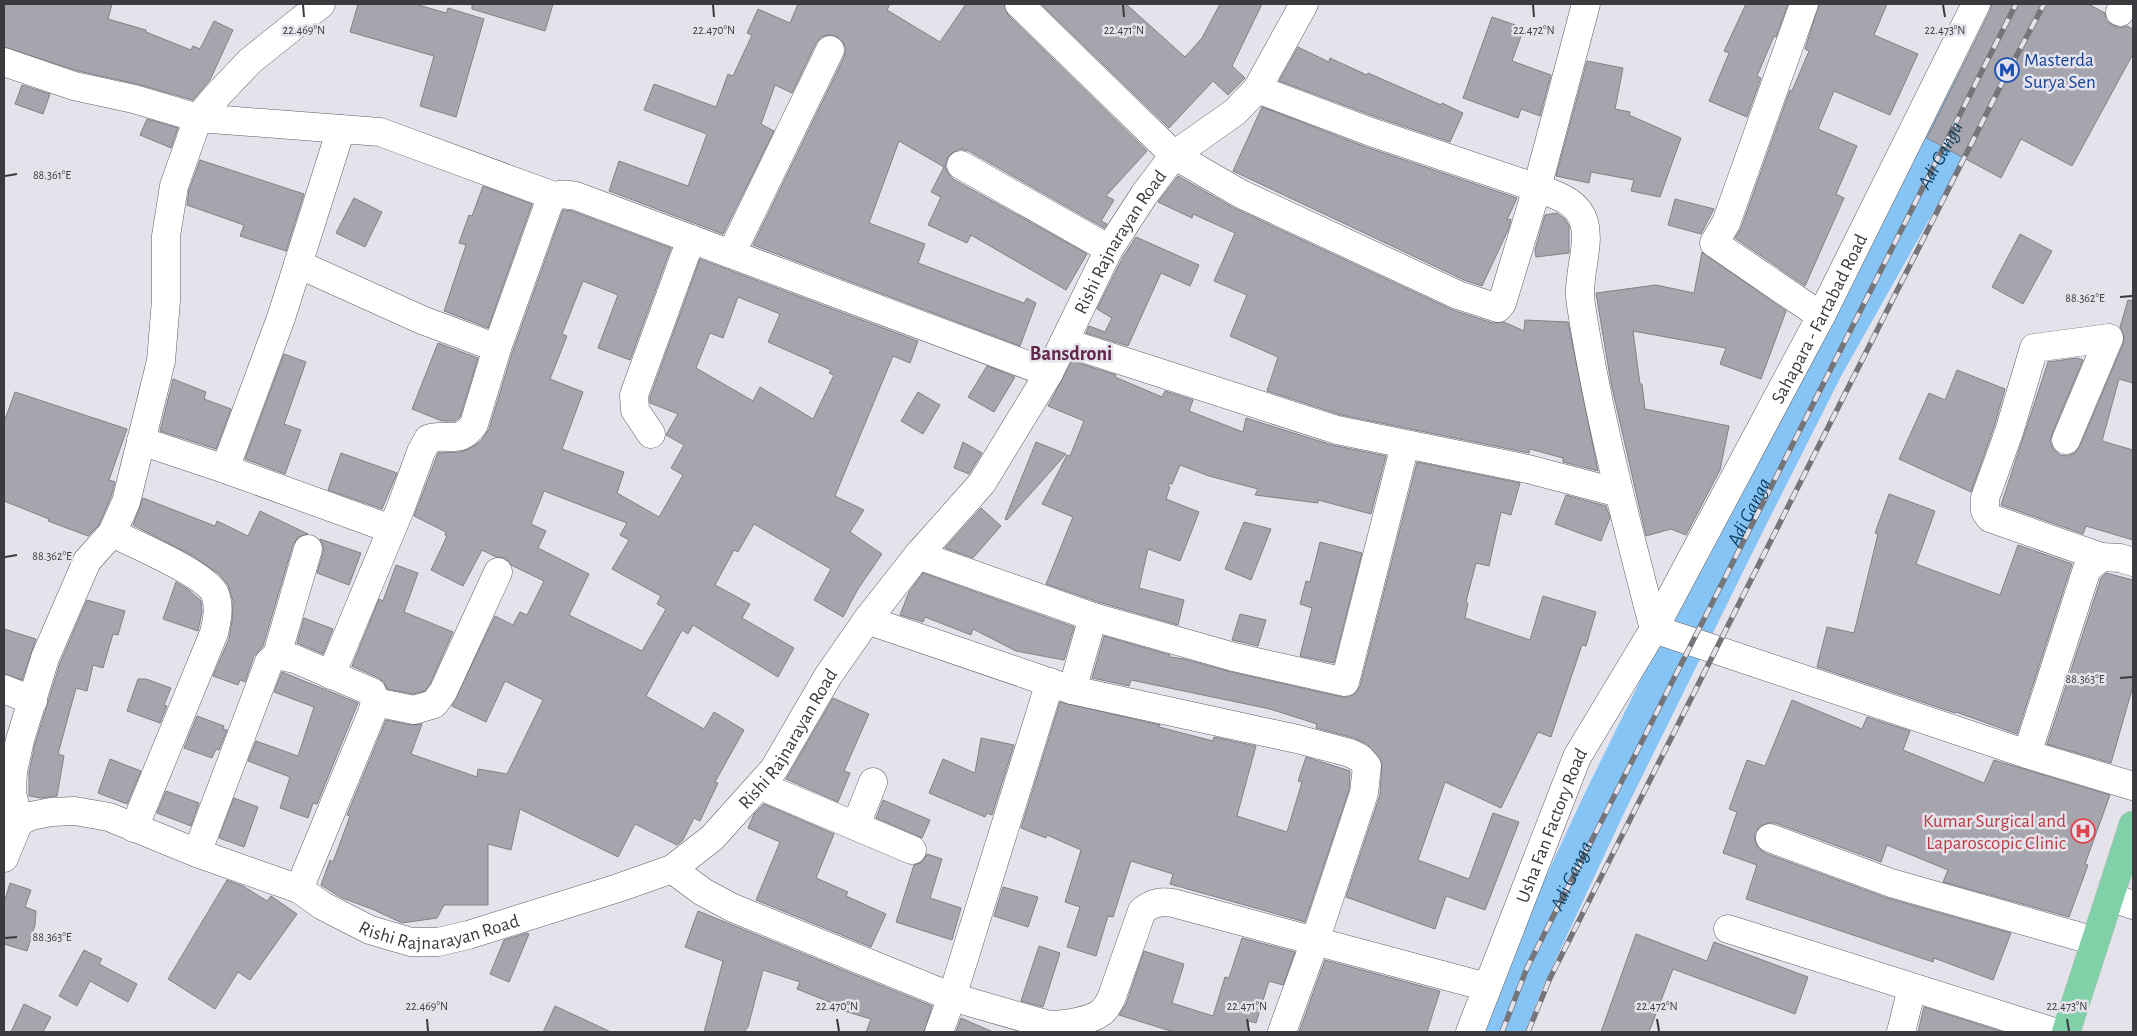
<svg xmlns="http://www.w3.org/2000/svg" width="2137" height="1036" font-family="'Alegreya Sans',sans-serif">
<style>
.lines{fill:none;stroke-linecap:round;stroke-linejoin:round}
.river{stroke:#86c4f6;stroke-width:44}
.building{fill:#a6a4ac;stroke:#838188;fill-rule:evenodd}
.minor-casing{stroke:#5e5e65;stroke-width:29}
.major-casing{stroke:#c0c0c1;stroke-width:29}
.minor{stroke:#fff;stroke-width:28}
.major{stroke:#80d0a8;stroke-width:28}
.rail-casing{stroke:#757479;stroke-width:5.5}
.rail{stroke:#e4e3eb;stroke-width:4;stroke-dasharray:11;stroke-linecap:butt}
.ticks{fill:none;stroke:#3b3a3e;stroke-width:2}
.labels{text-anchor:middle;stroke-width:5;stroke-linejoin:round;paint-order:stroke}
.transit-label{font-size:19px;fill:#164399;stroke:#e4e3eb;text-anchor:start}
.street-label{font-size:19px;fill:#3b3a3e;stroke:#e4e3eb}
.health-label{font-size:19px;fill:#be3a42;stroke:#e4e3eb;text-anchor:end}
.water-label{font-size:20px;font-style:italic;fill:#0d3e5e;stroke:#e4e3eb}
.neighbourhood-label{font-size:20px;font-weight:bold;fill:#63264c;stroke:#e4e3eb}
.ticks-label{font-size:12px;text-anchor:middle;fill:#3b3a3e;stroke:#e4e3eb;stroke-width:5;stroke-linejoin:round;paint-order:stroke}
</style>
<rect width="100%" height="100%" fill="#e4e3eb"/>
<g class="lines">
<!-- river -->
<path class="river" id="s1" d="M1502,1032L1521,982L1604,804L1744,520L1821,367L1933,168L2020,4"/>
</g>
<!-- building -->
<g class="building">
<polygon points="4,4 112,4 108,19 146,30 146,32 191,50 193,46 200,49 214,21 233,30 210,80 193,100 137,84 78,71 4,47"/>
<polygon points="358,4 415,4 446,13 448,8 484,19 456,117 420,106 434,56 350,32"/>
<polygon points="472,4 553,4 545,31 472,9"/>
<polygon points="798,4 890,4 887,10 940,42 966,4 1004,4 1008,15 1147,151 1106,196 1114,200 1101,221 1107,224 1104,228 969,151 960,149 953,152 948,157 945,166 948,173 953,179 1087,254 1066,290 971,235 967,243 928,225 941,197 931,192 944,167 899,141 869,223 925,244 918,263 1024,303 1027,298 1036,303 1020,346 753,245 844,57 846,49 843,42 836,36 828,35 821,37 816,43 792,93 775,85 761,124 774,131 723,234 609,191 619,161 688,186 707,134 644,110 654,84 716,107 728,74 733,76 752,35 747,33 758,9 790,23"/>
<polygon points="1041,4 1126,4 1185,57 1202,38 1220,4 1262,4 1232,66 1245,78 1228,95 1213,81 1169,128"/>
<polygon points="1746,4 1788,4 1776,37 1774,36 1757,76 1761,78 1747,117 1709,101 1729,53 1724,51"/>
<polygon points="1819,4 1887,4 1874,35 1918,54 1890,115 1834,91 1818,129 1857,146 1836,194 1844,198 1805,286 1735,238 1741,228 1790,90 1792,91 1809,51 1805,49"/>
<polygon points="1992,4 2088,4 2105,13 2106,20 2112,25 2120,28 2127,26 2133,29 2133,54 2072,166 2021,139 2001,178 1927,138 1990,11"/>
<polygon points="1492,17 1524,28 1512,61 1551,75 1540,116 1521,109 1518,118 1463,98"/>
<polygon points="1298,47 1329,62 1330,58 1367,75 1368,73 1441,105 1442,103 1463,113 1450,142 1376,117 1279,81"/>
<polygon points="1587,61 1623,68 1615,109 1630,112 1629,115 1681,138 1660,197 1631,191 1634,180 1591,172 1589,183 1556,176"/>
<polygon points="22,85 50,94 43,114 15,104"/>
<polygon points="1262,107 1366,147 1517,198 1507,220 1511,219 1509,228 1482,286 1464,280 1233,171"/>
<polygon points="147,119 178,128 171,148 140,135"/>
<polygon points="200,160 304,194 286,251 240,236 244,225 187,205 189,190"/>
<polygon points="1178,176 1234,208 1453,310 1493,323 1504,322 1524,331 1525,320 1568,322 1598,471 1563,462 1563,458 1530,449 1529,453 1341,415 1267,391 1278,357 1230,336 1247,295 1214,281 1235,233 1193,214 1192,218 1158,202"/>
<polygon points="483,186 532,204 488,328 444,311 466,245 459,243 469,215 472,216"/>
<polygon points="354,198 382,212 365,247 336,233"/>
<polygon points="1675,199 1714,209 1701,234 1668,225"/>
<path d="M563,210L572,211L671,248L630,360L598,348L618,295L583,281L562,334L567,336L550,379L583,392L562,449L624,472L617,493L659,517L683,475L671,468L684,445L666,435L678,414L650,403V397L700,259L918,341L910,363L893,356L835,496L864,510L850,532L882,554L858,589L843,617L814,600L831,569L754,524L738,552L734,550L715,585L750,604L742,618L794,648L778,677L693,625L688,634L682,630L646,696L704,729L714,712L744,730L715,782L718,783L700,821L694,818L683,840L677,845L635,824L618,857L520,809L511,850L488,844V905H444L437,918L402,923L372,909L342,898L321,885L330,860L333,862L350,816L347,815L386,720L411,725L422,724L411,754L477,777L478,769L507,774L543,700L505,681L486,722L452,706L495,616L513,625L520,612L527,615L544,581L511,565L505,558L496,557L482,550L463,586L431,570L447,536L445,535L446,532L414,516L438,453L460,452L469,449L481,441L489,429L512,353ZM738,297L780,314L768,342L831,370L829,373L834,375L813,419L760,387L753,401L696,368L710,333L723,338ZM544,491L627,523L620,535L629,540L612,569L661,596L657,604L666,609L642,651L569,615L589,574L538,548L546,531L531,524Z"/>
<polygon points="1557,213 1565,219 1569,226 1569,253 1536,257 1535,250 1545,215"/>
<polygon points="2020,234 2052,251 2023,304 1992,287"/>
<polygon points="1136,237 1199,265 1190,286 1161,273 1128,346 1086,333 1089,326 1105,332 1112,318 1097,309 1123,257"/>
<polygon points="1702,252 1786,311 1761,379 1720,364 1726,348 1633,331 1640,384 1642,384 1645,409 1729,426 1720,470 1686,535 1671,529 1646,536 1611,383 1596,293 1656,285 1694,293"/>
<polygon points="2128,300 2133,301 2133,383 2119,379 2102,441 2133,450 2133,540 2086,526 2083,534 2001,505 2048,362 2077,358 2083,360 2052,434 2050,441 2053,449 2060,455 2067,456 2075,453 2080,446 2123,344 2124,336 2120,327"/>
<polygon points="438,343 478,358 460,417 455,421 442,421 412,409"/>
<polygon points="284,354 306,362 284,424 301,430 285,474 245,459"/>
<polygon points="1072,361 1116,375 1115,377 1162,397 1165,391 1193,400 1189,411 1243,432 1246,418 1332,445 1386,456 1371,514 1318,500 1318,503 1255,495 1258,489 1209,476 1180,465 1172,484 1168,484 1168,486 1170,487 1166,499 1199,512 1180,561 1148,549 1139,588 1184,600 1178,625 1098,602 1046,584 1073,517 1042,504 1067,455 1070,456 1084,421 1048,406"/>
<polygon points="987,366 1015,377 994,412 968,397"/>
<polygon points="1957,370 2005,389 1994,427 1971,492 1899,459 1929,393 1945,400"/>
<polygon points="173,379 206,392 204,399 231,409 216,449 160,431"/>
<polygon points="15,392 127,429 109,480 115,482 111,497 99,525 88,536 48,521 49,519 4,501 4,422"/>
<polygon points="918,392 940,405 923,434 901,421"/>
<polygon points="963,442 982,453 969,474 954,468"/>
<polygon points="1036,442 1066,454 1007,520 1005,519"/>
<polygon points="341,453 397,473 382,509 328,490"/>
<polygon points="1417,462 1520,483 1511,515 1501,512 1489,566 1476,563 1466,602 1468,603 1465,618 1530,640 1543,596 1596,612 1586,646 1582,645 1551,737 1538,732 1501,808 1445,782 1418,860 1469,879 1493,813 1519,822 1485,910 1446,896 1435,929 1346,897 1380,795 1382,762 1367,744 1354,738 1316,728 1317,724 1270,709 1131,680 1129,686 1092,678 1104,636 1170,655 1170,657 1184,659 1231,672 1342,697 1349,697 1356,693 1360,686"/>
<polygon points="1889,494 1935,511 1916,564 2000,595 2018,545 2072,564 2017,734 1956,712 1955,713 1817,667 1827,627 1854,633 1878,534 1875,533"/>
<polygon points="1566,495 1606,506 1610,518 1601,541 1555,524"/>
<polygon points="143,498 215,526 217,521 248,536 260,511 308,534 298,537 293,545 263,646 254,656 245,682 240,680 238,685 213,676 229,639 232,621 233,601 228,585 219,574 193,556 133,525"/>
<polygon points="981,508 1001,526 973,558 945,548"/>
<polygon points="1244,522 1271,529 1251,580 1225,569"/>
<polygon points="320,539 361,553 349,585 317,573 323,553 323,546"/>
<polygon points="1320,542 1362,553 1334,663 1300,656 1312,608 1300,604 1306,581 1310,582"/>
<polygon points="396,565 418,573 404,612 453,632 430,684 425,691 413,694 387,689 384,682 379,678 352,666 379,599 383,601"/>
<polygon points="923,573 1074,627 1064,660 1016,651 973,629 971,635 925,617 923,622 900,615 909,592"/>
<polygon points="2106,573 2133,580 2133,686 2111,763 2047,744 2101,578"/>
<polygon points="176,582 189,590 201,601 202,612 198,631 163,619"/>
<polygon points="87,600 125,611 118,635 113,634 103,668 93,665 87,691 76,688 58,754 64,756 57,796 41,798 29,796 29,773 35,744 60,663"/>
<polygon points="1240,614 1266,620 1258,646 1232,640"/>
<polygon points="304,618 333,629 323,654 297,643"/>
<polygon points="4,629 36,639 22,680 4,674"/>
<polygon points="282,672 358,703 317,804 313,803 308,818 280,808 290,777 248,761 256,741 298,756 314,707 274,692"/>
<polygon points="138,679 146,679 171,688 164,705 167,706 160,723 127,711"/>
<polygon points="833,698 869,714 844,771 850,773 838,802 786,779"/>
<polygon points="1792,700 1862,729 1867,717 1910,731 1903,750 1984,783 1994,760 2110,795 2085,864 2088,865 2069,917 1943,882 1948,870 1887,845 1881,862 1775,823 1768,823 1760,826 1755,833 1755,840 1758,848 1765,853 1887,898 2011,933 1993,980 1934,958 1933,962 1746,899 1757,865 1723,853 1737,812 1729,809 1747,760 1765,766"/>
<polygon points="1060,702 1160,725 1159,727 1213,741 1214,737 1256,746 1237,816 1287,832 1302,782 1298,781 1306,757 1350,771 1349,790 1305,922 1170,884 1173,874 1131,861 1113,917 1108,916 1096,956 1067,947 1080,907 1065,902 1081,850 1047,835 1046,838 1021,828"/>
<polygon points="197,716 224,726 223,729 227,730 219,750 216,749 212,758 184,748"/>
<polygon points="981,738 1014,745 992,815 987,813 985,817 929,793 943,759 975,773"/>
<polygon points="110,759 141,771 127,804 98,793"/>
<polygon points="166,791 199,803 191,826 157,813"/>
<polygon points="234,798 258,807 244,847 219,838"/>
<polygon points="883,800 930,820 922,838 876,818"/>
<polygon points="764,804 834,834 816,878 848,892 846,896 886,914 871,947 756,900 780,842 748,828 754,814"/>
<polygon points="927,854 942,859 930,898 961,908 952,940 896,922 914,865 922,862"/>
<polygon points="227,880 243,886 267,901 271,896 297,914 250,980 238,972 215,1009 168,979"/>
<polygon points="10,883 31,890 25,907 36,911 35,925 27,951 4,944 4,903"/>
<polygon points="1003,887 1038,897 1028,927 994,916"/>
<polygon points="698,911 932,1006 924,1032 866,1032 871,1019 831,1007 832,1003 797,989 800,982 763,970 748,1027 744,1032 704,1032 723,961 685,947"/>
<polygon points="527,933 529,934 509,982 490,974 504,940"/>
<polygon points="1636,934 1707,961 1714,942 1808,977 1795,1014 1673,969 1649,1032 1601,1032"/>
<polygon points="1242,938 1295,952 1283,985 1269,981 1256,1023 1249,1021 1247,1027 1249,1028 1249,1032 1174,1032 1119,1015 1126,1004 1144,951 1184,964 1172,1003 1213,1016 1225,977 1229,978"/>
<polygon points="1039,946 1060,953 1043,1007 1021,1001"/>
<polygon points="84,950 102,959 99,964 137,984 128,1002 90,981 77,1006 59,996"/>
<polygon points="1325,960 1440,991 1427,1032 1299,1032"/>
<polygon points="24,1004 51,1017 43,1032 11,1032"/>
<polygon points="555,1006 611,1032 543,1032"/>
<polygon points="1924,1007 2003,1032 1918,1032"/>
<polygon points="961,1018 993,1032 956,1032"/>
</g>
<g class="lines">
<!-- minor casing -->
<g class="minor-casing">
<g id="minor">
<polyline points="1019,4 1174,155 1241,194 1458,295 1498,308 1502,303 1537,188 1586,4"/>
<polyline points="1804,4 1726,223 1714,243 1821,316"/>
<polyline points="2120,12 2125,4"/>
<polyline points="4,62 74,86 134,99 198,118 380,132 554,196"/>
<path d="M1257,89L1371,132L1537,188C1556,195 1578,201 1584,222C1591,247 1576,277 1581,305C1598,414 1626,522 1654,629"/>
<polyline points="961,165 1109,249"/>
<polyline points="731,254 830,50"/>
<polyline points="298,264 422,320 497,348"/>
<polyline points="1064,342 1337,430 1528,469 1619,493"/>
<polyline points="651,434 635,410 634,395 691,239"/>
<polyline points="2066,440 2109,338 2034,348 2009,432 1985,498 1985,511 1990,518 2101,557"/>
<polyline points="141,441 225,469 391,529"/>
<polyline points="225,469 281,318 341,129"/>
<path d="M112,533C134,544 206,574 215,594C220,607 217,620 214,633L134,828"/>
<polyline points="918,555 1093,617 1234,657 1345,682 1405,445"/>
<polyline points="867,620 1072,690 1297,739 1350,753 1360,758 1367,766 1364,793 1315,941 1282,1032"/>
<polyline points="1654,629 2027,754 2133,786"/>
<polyline points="277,655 308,549"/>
<path d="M331,675L401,507L421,452L428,439C449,432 459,446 474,424L497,348L549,203C557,192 563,194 576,196L1049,373"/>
<polyline points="4,689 33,701"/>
<polyline points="1072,690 1093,617"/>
<polyline points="375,702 414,710 434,704 443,692 498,572"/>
<polyline points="2027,754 2087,569 2101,557 2120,558 2133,562"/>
<polyline points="761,786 912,850"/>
<polyline points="19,822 12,793 13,771 20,740 45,658 87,561 112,533 126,502 161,361 166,300 166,236 174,186 198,118 214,99 250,61 321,4"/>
<polyline points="856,825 873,782"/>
<polyline points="1770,838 1891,883 2095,941"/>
<polyline points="197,853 269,662 277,655 295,659 372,692 375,702 372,713 299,889"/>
<path id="s2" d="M4,858L19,822L31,816L51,812L75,811L109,817L197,853L299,889L323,906L370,930L411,942H438L468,935L618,888L672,869L712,838L774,769L828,676L867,620L918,555L982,483L1049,373L1109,249L1144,195L1174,155L1235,112L1257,89L1304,4"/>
<path d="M672,869L703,892L733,908L952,997L1049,1025C1063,1025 1091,1021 1102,1012C1106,1008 1109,1003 1111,999L1142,911C1152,903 1160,901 1173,903L1487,987"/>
<polyline points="2110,897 2133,905"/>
<polyline points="1728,929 2054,1032"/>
<polyline points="939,1032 952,997 1050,682"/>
<path id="s3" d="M1470,1032L1577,757L1654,629L1821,316L1976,4"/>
<polyline points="1901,1032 1912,988"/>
</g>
</g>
<!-- major casing -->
<g class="major-casing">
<polyline id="major" points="2066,1032 2133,825"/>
</g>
<!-- minor -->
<use href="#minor" class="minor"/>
<!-- major -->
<use href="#major" class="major"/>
<!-- rail casing -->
<g class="rail-casing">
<g id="rail">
<polyline points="1502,1032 1527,968 2016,4"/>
<polyline points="1528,1032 1550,978 2001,85 2044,4"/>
</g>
</g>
<!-- rail -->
<use href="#rail" class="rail"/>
</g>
<!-- ticks -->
<path class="ticks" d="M303,5L304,17M713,5L714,17M1123,5L1124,17M1533,5L1534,17M1943,5L1945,17M5,176L17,174M2120,297L2132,296M5,557L17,555M2120,678L2132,677M5,938L17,937M427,1019L428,1031M837,1019L839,1031M1247,1019L1249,1031M1657,1019L1659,1031M2067,1019L2069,1031"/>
<!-- icons -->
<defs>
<g id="metro-ring" transform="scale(1.25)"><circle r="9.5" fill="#e4e3eb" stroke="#1a4fb4" stroke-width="1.5"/><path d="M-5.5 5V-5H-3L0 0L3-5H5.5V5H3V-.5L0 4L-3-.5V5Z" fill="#1a4fb4"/></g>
<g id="hospital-ring" transform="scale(1.25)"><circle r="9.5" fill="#e4e3eb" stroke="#e0444e" stroke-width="1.5"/><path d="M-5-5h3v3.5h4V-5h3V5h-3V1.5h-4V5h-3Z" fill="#e0444e"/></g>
</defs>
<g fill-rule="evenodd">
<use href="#metro-ring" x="2007" y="70"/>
<use href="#hospital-ring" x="2083" y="831"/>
</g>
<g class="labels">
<!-- transit labels -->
<g class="transit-label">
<text x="2024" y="66">Masterda<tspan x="2024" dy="22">Surya Sen</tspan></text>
</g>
<!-- street labels -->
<g class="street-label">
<text dy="7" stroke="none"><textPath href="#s2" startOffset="1508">Rishi Rajnarayan Road</textPath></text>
<text dy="7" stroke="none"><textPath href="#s3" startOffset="796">Sahapara - Fartabad Road</textPath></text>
<text dy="7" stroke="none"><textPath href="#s2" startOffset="908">Rishi Rajnarayan Road</textPath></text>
<text dy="7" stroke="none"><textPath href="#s3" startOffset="222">Usha Fan Factory Road</textPath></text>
<text dy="7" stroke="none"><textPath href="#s2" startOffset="488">Rishi Rajnarayan Road</textPath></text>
</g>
<!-- health labels -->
<g class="health-label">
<text x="2066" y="827">Kumar Surgical and<tspan x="2066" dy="22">Laparoscopic Clinic</tspan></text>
</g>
<!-- water labels -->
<g class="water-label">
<text dy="7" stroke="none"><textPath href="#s1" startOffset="981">Adi Ganga</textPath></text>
<text dy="7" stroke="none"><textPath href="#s1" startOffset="576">Adi Ganga</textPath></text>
<text dy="7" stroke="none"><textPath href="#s1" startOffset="171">Adi Ganga</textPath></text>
</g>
<!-- neighbourhood labels -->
<g class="neighbourhood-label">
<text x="1071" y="360">Bansdroni</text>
</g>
</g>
<g class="ticks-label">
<text x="304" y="34">22.469°N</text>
<text x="714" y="34">22.470°N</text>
<text x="1124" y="34">22.471°N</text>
<text x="1534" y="34">22.472°N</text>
<text x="1945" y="34">22.473°N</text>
<text x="52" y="179">88.361°E</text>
<text x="2085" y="302">88.362°E</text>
<text x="52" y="560">88.362°E</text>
<text x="2085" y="683">88.363°E</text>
<text x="52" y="941">88.363°E</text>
<text x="427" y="1010">22.469°N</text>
<text x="837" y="1010">22.470°N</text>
<text x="1247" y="1010">22.471°N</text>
<text x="1657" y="1010">22.472°N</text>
<text x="2067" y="1010">22.473°N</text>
</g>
<!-- border -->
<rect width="2137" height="1036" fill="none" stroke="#3b3a3e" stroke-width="10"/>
</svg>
